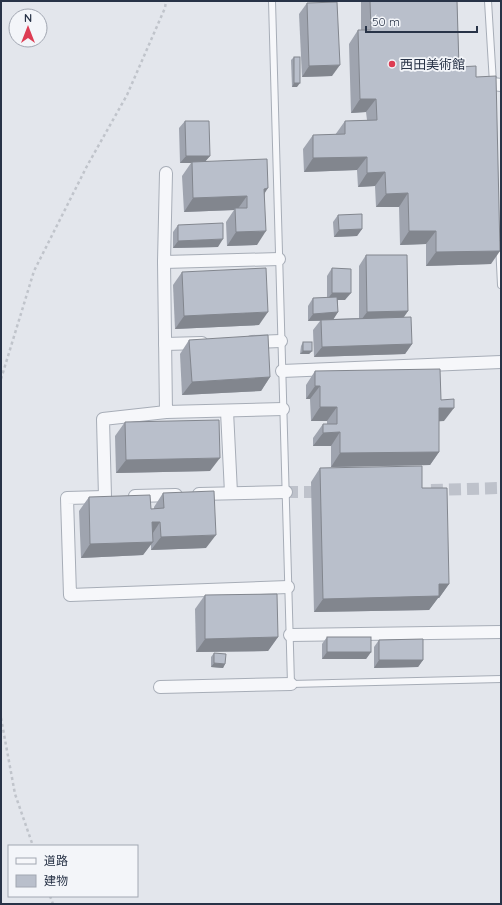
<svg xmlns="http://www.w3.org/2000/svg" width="502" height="905" font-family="Quicksand,'Noto Sans JP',sans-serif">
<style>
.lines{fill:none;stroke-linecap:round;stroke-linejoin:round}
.minor-tunnel{stroke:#bec2cb;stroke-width:12;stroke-dasharray:12 6;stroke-linecap:butt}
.service-casing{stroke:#a7adb7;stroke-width:8}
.minor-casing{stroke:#a7adb7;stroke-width:14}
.path{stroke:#c0c4cb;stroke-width:2.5;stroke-dasharray:3 3;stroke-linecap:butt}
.service{stroke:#f6f7fa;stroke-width:6}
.minor{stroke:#f6f7fa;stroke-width:12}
.wall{fill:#9fa4af}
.shaded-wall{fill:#82868e}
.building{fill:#b9bfcb;stroke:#82868e}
.poi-dot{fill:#dd3c53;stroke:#f3f5f9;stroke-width:1.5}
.labels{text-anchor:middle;stroke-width:3.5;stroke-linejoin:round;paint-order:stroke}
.poi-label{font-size:13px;fill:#283347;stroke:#f3f5f9;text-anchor:start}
</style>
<rect width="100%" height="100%" fill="#e3e6ec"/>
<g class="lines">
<!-- minor-tunnel -->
<g class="minor-tunnel">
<polyline points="431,490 501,488"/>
<polyline points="286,492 326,492"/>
</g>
<!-- service casing -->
<g class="service-casing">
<g id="service">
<polyline points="272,1 291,684 501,679"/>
<polyline points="488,1 493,83"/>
<polyline points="499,244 501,285"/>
</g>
</g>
<!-- minor casing -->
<g class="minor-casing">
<g id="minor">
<polyline points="493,84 501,85"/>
<polyline points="166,173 164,262 279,259"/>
<polyline points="164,262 166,412 283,409"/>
<polyline points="252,342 281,341"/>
<polyline points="165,344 202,343"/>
<polyline points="282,371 501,362"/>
<polyline points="227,411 231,493"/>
<polyline points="199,494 286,492"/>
<polyline points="135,496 176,495"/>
<polyline points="104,497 67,498 70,595 288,587"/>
<polyline points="105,497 103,419 166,412"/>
<polyline points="290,635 501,632"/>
<polyline points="160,687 291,684"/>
</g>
</g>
<!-- path -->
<g class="path">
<polyline points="1,379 34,271 87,166 127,95 165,8 166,1"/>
<polyline points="1,718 15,794 33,846"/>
<polyline points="50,896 53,904"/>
</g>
<!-- service -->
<use href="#service" class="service"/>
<!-- minor -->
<use href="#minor" class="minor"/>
</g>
<!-- wall -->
<g class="wall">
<polygon points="361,1 457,1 459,67 476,77 491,264 426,266 426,244 400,245 399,207 376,207 375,186 358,187 357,170 304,172 303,149 313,135 335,135 345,121 367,120 366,112 351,113 349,44 358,30 361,30"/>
<polygon points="307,3 332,76 302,77 299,14"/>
<polygon points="294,57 297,87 292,87 291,60"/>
<polygon points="185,121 210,156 205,161 265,193 257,245 227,246 226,222 234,210 184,212 182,176 191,163 180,163 179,128"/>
<polygon points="338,215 362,229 357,236 334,237 333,222"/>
<polygon points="178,225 218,247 173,248 173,232"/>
<polygon points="366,255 408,311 404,317 412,344 405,354 314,357 313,330 320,321 308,321 308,306 313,298 327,298 327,276 332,268 345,300 338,300 338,312 333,319 359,318 359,266"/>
<polygon points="182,272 259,325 175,329 173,285"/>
<polygon points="189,340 270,377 261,391 182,395 180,354"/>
<polygon points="303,342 312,351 309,354 300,354 301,346"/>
<polygon points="315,371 441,400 444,421 439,421 439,452 430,465 331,467 331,446 313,446 313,438 323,424 327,424 327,421 311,421 310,399 306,399 306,385"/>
<polygon points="125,422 210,471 116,473 115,436"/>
<polygon points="320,468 422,488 449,584 439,598 438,598 429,610 314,612 311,482"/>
<polygon points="163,493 206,548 151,550 151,544 143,555 81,558 79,511 89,497 151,509 154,509 154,507"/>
<polygon points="205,595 278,637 268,651 196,652 195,609"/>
<polygon points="327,637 371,652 366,659 322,659 322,644"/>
<polygon points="379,640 423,660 418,667 374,668 374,647"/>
<polygon points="214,653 225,664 223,668 211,667 211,657"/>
</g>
<!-- shaded-wall -->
<g class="shaded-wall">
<polygon points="340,65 332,76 302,77 309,66"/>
<polygon points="294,83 300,83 297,87 292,87"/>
<polygon points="360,99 376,99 366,112 351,113"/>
<polygon points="186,156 210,156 204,163 192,162 191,163 180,163"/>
<polygon points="367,157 357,170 304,172 313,158"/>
<polygon points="385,172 375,186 358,187 367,173"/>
<polygon points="268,188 259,202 264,189"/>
<polygon points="408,193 399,207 376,207 386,194"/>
<polygon points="247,196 237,210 235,208 234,210 184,212 193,198"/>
<polygon points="362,229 357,236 334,237 339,230"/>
<polygon points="266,231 257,245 227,246 236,232"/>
<polygon points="409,231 436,231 426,244 400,245"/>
<polygon points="223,239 218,247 173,248 178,241"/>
<polygon points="500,251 491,264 426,266 436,252"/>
<polygon points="332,293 351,293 345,300 327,300"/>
<polygon points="408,311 400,322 359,323 367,312"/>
<polygon points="268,312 259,325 175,329 184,316"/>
<polygon points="338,312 333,320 308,321 313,314"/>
<polygon points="412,344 405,354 314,357 322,347"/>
<polygon points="303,351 312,351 309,354 300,354"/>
<polygon points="270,377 261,391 182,395 192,382"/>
<polygon points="315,386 320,386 310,399 306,399"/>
<polygon points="320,407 337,407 327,421 311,421"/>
<polygon points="439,408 454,408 444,421 429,422"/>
<polygon points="340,432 331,446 313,446 323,433"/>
<polygon points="439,452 430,465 331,467 340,453"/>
<polygon points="220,458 210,471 116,473 126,460"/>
<polygon points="152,522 160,522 151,536"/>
<polygon points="216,535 206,548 151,550 161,537"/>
<polygon points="153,542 143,555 81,558 90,544"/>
<polygon points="439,584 449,584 439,598 438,598 429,610 314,612 323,599"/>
<polygon points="278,637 268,651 196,652 205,639"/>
<polygon points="327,652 371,652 366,659 322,659"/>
<polygon points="379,660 423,660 418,667 374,668"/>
<polygon points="214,663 225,664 223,668 211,667"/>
</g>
<!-- building -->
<g class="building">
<polygon points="370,1 457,1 459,67 476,66 476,77 496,76 500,251 436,252 436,231 409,231 408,193 386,194 385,172 367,173 367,157 313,158 313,135 345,134 345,121 377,120 376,99 360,99 358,30 371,30"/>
<polygon points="337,2 340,65 309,66 307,3"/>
<rect x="294" y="57" width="6" height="26"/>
<polygon points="185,121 209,121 210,156 186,156"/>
<polygon points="267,159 268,188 264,189 266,231 236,232 235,208 247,208 247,196 193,198 192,162"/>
<polygon points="362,214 362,229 339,230 338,215"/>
<polygon points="223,223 223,239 178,241 178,225"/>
<polygon points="366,255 407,255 408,311 367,312"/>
<polygon points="266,268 268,312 184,316 182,272"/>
<polygon points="332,268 351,269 351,293 332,293"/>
<polygon points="337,297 338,312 313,314 313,298"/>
<polygon points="411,317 412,344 322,347 321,320"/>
<polygon points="268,335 270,377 192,382 189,340"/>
<rect x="303" y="342" width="9" height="9"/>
<polygon points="440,369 441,400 454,399 454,408 439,408 439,452 340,453 340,432 323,433 323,424 337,424 337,407 320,407 320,386 315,386 315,371"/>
<polygon points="219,420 220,458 126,460 125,422"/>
<polygon points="422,466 422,488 447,488 449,584 439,584 439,596 323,599 320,468"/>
<polygon points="214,491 216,535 161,537 160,522 152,522 153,542 90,544 89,497 150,495 151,509 164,508 163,493"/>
<polygon points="277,594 278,637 205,639 205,595"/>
<rect x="327" y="637" width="44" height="15"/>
<polygon points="423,639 423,660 379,660 379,640"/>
<polygon points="214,653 226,654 225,664 214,663"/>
</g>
<!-- markers -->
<circle class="poi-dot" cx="392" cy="64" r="4"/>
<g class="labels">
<!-- poi labels -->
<g class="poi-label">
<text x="400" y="69">西田美術館</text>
</g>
</g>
<!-- border -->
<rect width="502" height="905" fill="none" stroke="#283347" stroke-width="4"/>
<!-- legend -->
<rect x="8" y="845" width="130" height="52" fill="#f3f5f9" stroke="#a2a7b2"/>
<rect x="16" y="858" width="20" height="6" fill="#f6f7fa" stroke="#a2a7b2"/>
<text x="44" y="865" font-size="12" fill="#283347">道路</text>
<rect x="16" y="875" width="20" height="12" fill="#b9bfcb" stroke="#a2a7b2"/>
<text x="44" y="885" font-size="12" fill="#283347">建物</text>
<!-- north arrow -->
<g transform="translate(28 28)"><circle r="19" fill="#f3f5f9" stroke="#a2a7b2"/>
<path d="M0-3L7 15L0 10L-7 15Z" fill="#dd3c53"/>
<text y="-6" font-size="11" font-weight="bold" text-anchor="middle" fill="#283347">N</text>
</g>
<!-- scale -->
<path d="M366 26v6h111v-6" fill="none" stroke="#283347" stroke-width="2"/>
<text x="372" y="26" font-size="12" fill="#283347" stroke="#f3f5f9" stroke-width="3" paint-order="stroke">50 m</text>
</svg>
